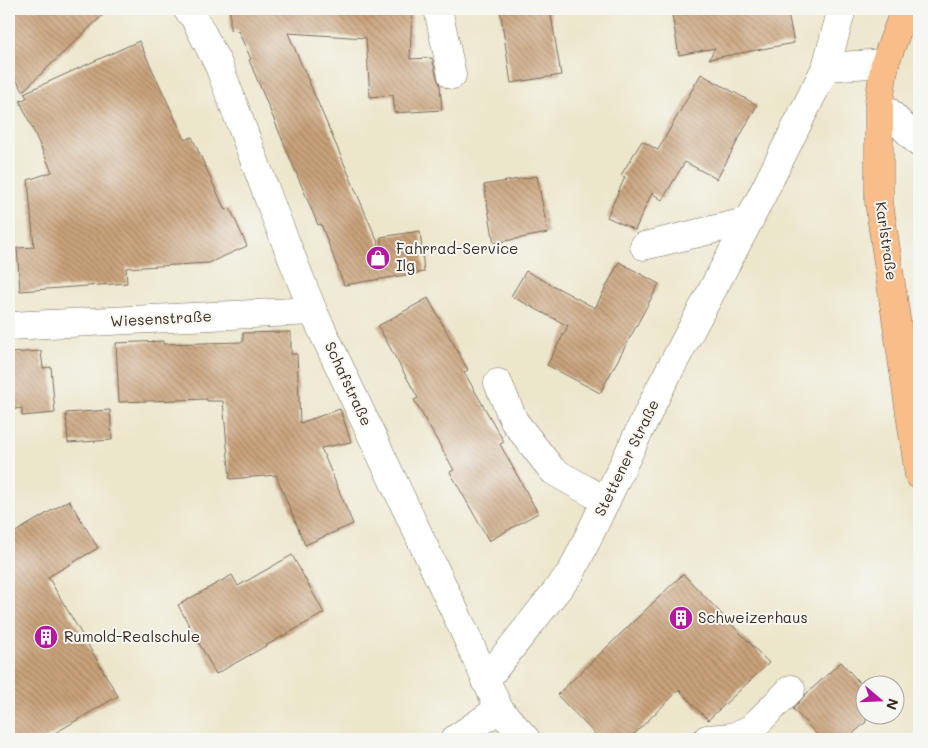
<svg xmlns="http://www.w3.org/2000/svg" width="928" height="748" font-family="Mali,sans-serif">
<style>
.building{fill:url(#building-back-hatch)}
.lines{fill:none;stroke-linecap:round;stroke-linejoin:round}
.minor-casing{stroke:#796c5b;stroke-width:29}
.major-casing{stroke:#796c5b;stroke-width:29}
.minor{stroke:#fff;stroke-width:28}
.major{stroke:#f8bd89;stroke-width:28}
.labels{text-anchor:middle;stroke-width:4;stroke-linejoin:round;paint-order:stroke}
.street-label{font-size:15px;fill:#3b2a1e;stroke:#f6f6f2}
.poi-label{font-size:15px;fill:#3b2a1e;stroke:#f6f6f2;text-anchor:start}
</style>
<defs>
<pattern id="building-back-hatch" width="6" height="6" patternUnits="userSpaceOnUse" patternTransform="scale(1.25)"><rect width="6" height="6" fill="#c9a27b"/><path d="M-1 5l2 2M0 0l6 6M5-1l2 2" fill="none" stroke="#a48464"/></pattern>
</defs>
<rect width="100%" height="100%" fill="#f6f6f2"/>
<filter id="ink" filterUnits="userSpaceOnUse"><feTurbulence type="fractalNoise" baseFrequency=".02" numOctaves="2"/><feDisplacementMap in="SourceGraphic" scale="10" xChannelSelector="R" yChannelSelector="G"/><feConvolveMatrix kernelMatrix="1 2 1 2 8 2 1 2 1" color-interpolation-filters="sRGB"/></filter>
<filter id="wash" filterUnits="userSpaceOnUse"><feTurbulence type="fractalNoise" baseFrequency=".0096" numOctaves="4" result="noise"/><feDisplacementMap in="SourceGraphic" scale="20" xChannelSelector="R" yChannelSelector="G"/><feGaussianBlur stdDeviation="1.12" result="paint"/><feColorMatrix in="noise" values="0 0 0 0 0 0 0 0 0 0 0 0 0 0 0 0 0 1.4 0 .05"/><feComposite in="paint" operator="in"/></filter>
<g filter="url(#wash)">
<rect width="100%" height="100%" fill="#ece6cb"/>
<g id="blocks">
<!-- building -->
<g class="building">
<polygon points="9,9 109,9 23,91 9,68"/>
<polygon points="228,9 412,9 410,59 432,58 437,78 440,85 442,110 395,113 393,95 370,97 366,38 288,33 382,252 381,237 420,231 424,272 344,285 321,224 318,225 249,60 251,59 238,31 230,30 230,13"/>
<polygon points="500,9 550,9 561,75 511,83"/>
<polygon points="671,9 787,9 794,43 709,59 715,48 679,55"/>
<polygon points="139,41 185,140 192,137 225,210 230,208 247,246 209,263 126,268 127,283 20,291 17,248 34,247 28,180 52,172 20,101 27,98 24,93"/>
<polygon points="701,74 757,105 717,179 685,162 662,200 652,193 635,230 607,217 625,177 621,175 642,141 658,150"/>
<polygon points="537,176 548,233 494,243 484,185"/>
<polygon points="619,262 659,284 600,393 547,365 568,326 511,296 526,271 595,308"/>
<polygon points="428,298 468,370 464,372 504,442 500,444 538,513 489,541 450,472 454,470 414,400 418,398 378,326"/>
<polygon points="291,332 291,354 297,354 300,423 340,409 351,442 321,448 353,524 305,545 276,475 230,479 223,401 207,401 207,399 119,402 116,343 163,341 163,344 243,342 243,333"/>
<polygon points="41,351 43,368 51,367 55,413 22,416 22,408 9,410 9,353"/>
<polygon points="110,410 112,440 68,443 66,413"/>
<polygon points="69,500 98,548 48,577 118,696 45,739 9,739 9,536"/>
<polygon points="292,555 324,613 216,674 178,605 232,575 238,586"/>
<polygon points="683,574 769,663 708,720 679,690 629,739 600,739 557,695"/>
<polygon points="841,662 866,690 866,722 847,739 821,739 793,709 805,695"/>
</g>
</g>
</g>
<g filter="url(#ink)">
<use href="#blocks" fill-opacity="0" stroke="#796c5b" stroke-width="1"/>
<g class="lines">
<!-- minor casing -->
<g class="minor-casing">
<g id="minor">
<polyline points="187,9 194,17 219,66 276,218 313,311 464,631 499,709 526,739"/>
<polyline points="438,9 452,75"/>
<polyline points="826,67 842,9"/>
<polyline points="879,102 919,143"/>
<polyline points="644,246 749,221"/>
<polyline points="9,326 313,311"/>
<polyline points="498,383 514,421 553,471 606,501"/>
<polyline points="485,681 572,571 660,388 749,221 826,67 885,63"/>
<polyline points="455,739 499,709"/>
<polyline points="707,739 732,737 751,729 791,689"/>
</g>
</g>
<!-- major casing -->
<g class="major-casing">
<polyline id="major" points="905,9 885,63 879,102 879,202 919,475"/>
</g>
<!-- minor -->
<use href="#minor" class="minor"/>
<!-- major -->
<use href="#major" class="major"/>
</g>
</g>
<!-- icons -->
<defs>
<g id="shop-disc" transform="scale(1.25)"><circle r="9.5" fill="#b5179e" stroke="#f6f6f2"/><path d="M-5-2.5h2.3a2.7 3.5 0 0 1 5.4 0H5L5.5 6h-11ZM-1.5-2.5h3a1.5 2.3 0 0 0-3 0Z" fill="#fff"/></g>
<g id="building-disc" transform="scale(1.25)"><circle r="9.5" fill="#b5179e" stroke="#f6f6f2"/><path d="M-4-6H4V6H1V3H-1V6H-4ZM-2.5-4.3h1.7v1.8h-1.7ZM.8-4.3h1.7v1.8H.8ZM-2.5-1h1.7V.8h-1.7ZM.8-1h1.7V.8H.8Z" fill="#fff"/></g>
</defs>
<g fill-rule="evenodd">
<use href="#shop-disc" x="378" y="258"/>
<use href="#building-disc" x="681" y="618"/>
<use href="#building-disc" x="46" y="637"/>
</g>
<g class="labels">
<!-- street labels -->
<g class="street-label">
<text transform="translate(886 241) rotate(82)" y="5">Karlstraße</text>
<text transform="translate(161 319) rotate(-3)" y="5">Wiesenstraße</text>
<text transform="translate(348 384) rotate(65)" y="5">Schafstraße</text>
<text transform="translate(627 458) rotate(-64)" y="5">Stettener Straße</text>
</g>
<!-- poi labels -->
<g class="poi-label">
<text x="396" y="254">Fahrrad-Service<tspan x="396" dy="17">Ilg</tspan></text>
<text x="698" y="623">Schweizerhaus</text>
<text x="64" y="642">Rumold-Realschule</text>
</g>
</g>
<!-- margin -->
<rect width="928" height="748" fill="none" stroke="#f6f6f2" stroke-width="30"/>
<!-- north arrow -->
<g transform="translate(880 700) rotate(109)"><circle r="24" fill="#f6f6f2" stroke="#aba49d"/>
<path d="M0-4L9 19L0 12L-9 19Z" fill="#b5179e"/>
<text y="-8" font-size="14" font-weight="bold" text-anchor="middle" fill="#3b2a1e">N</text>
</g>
</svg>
